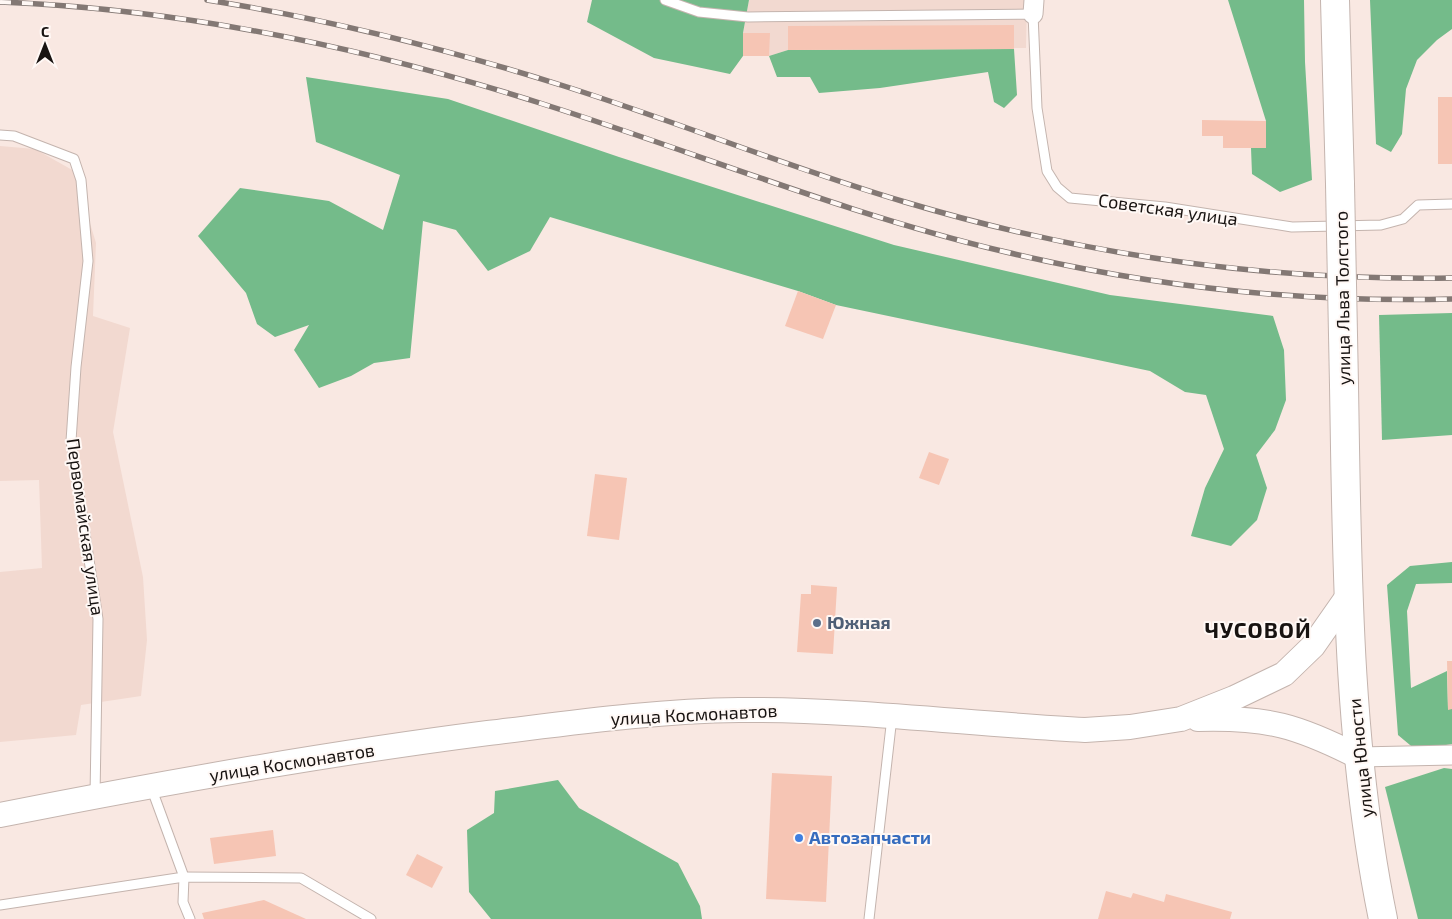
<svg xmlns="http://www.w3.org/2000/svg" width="1452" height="919" font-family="'Exo 2',sans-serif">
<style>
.built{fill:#f2d9d0}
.forest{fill:#74bb8a}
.building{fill:#f6c5b4}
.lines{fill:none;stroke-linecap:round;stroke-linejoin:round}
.service-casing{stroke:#c4b4ae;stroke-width:11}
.minor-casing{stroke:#c4b4ae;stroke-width:21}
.tertiary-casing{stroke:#c4b4ae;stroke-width:26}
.primary-casing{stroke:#c4b4ae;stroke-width:30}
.service{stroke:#fff;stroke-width:9}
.minor{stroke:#fff;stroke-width:19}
.tertiary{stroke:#fff;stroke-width:24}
.primary{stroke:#fff;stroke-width:28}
.rail-casing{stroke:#837874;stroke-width:5.5}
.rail{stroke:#fff8f5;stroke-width:4;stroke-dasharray:11;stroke-linecap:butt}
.primary-bridge-casing{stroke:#c4b4ae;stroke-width:30;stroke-linecap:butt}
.primary-bridge{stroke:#fff;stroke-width:28}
.service-dot{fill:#5c6f8a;stroke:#fff8f5;stroke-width:2}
.shop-dot{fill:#3f7fe0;stroke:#fff8f5;stroke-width:2}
.labels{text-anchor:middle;stroke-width:4;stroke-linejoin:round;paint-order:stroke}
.street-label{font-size:18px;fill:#181311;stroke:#fff8f5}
.service-label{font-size:18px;font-weight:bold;fill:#4e5e75;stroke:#fff8f5;text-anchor:start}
.shop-label{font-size:18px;font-weight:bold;fill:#366cbe;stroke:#fff8f5;text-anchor:start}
.district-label{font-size:22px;font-weight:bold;letter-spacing:1px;fill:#181311;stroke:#fff8f5}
</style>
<rect width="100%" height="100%" fill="#f9e8e2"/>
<!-- built -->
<g class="built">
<polygon points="749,0 1027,0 1026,48 788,50 769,56 743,56 743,33"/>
<polygon points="0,146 35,149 74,171 96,243 93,316 130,328 113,432 143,577 147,640 141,696 81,705 76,735 0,742 0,572 42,568 39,480 0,481"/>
</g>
<!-- forest -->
<g class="forest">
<polygon points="592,0 749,0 743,33 743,56 730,74 654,58 587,22"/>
<polygon points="1228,0 1304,0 1305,62 1312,180 1280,192 1252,174 1251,148 1266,148 1266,121"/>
<polygon points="1370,0 1452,0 1452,29 1437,40 1417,60 1406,89 1402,134 1391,152 1376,144"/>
<polygon points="1014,49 1017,95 1004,108 994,102 988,72 880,88 819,93 810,77 777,77 769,56 788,50"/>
<polygon points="306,77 448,99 619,157 894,245 1110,295 1273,316 1284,350 1286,400 1275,430 1256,455 1267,488 1257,520 1231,546 1191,536 1205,488 1224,449 1206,395 1185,392 1150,371 836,305 798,291 550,217 530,251 488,271 456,230 423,221 410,358 374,363 351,376 319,388 294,350 309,325 275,337 257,324 246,293 198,236 240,188 329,201 383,230 400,175 316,142"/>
<polygon points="1452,313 1452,435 1382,440 1379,315"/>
<polygon points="1452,562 1452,583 1416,584 1407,611 1411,688 1447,671 1448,709 1452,709 1452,744 1416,750 1398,735 1387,585 1410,566"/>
<polygon points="1444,768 1452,769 1452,919 1418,919 1385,787"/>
<polygon points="558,780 579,808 678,863 700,906 702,919 491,919 469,892 467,830 494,813 495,791"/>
</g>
<!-- building -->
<g class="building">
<polygon points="1014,25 1014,49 788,50 788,26"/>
<polygon points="743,33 770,33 769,56 743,56"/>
<rect x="1438" y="97" width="14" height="67"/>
<polygon points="1202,120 1266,121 1266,148 1223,148 1223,136 1202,136"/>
<polygon points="798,291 836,305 823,339 785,326"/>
<polygon points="929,452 949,459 939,485 919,478"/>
<polygon points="595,474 627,478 619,540 587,536"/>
<polygon points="811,585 837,587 833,654 797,652 801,594 811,594"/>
<polygon points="1447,661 1452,661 1452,709 1448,710"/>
<polygon points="772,773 832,776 826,902 766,899"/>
<polygon points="273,830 276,856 214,864 210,838"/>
<polygon points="417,854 443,867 432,888 406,875"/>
<polygon points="1106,891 1131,898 1133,893 1164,902 1166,894 1232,912 1230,919 1098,919"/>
<polygon points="264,900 306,919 204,919 202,913"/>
</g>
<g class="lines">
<!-- service casing -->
<g class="service-casing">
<g id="service">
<polyline points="665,0 699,12 748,17 1033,14 1037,108 1047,171 1057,187 1070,198 1165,207 1292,227 1381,225 1403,219 1418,205 1452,204"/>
<polyline points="0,135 14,136 74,159 81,180 88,261 76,367 71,441 98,619 95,796"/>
<polyline points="151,787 184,877 183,902 190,919"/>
<polyline points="0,905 184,877 301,878 371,919"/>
<polyline points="869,919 892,717"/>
</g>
</g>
<!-- minor casing -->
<g class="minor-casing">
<g id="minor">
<polyline points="1033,14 1034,0"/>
<polyline points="1359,757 1452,755"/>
</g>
</g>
<!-- tertiary casing -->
<g class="tertiary-casing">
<g id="tertiary">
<path d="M1198,719C1268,717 1298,726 1359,757"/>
<path d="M0,815C161,783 324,754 488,733C571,723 655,711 739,710C855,709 970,724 1085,730L1130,727L1181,719L1234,698L1284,674L1313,646L1348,596"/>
</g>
</g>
<!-- primary casing -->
<g class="primary-casing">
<g id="primary">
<polyline points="1335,0 1340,184"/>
<path d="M1344,385C1347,563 1347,744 1383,919"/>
</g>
</g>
<!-- service -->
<use href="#service" class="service"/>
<!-- minor -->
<use href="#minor" class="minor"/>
<!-- tertiary -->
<use href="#tertiary" class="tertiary"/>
<!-- primary -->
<use href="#primary" class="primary"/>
<!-- rail casing -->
<g class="rail-casing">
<g id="rail">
<path d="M207,0C328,19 447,49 564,86C678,122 790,168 905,202C1082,255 1268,281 1452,278"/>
<path d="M0,2C184,9 367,48 543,104C698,153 848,215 1006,252C1153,287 1302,303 1452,299"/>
</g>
</g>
<!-- rail -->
<use href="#rail" class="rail"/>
<!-- primary-bridge casing -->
<g class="primary-bridge-casing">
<polyline id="primary-bridge" points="1340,184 1344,385"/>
</g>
<!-- primary-bridge -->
<use href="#primary-bridge" class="primary-bridge"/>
</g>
<!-- markers -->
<circle class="service-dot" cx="817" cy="623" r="5"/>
<circle class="shop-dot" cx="799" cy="838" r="5"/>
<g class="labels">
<!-- street labels -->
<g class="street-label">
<text transform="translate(1168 210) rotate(8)" y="6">Советская улица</text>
<text transform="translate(1343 298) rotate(-91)" y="6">улица Льва Толстого</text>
<text transform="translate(85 527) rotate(82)" y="6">Первомайская улица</text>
<text transform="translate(694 715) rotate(-3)" y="6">улица Космонавтов</text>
<text transform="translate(1361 758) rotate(-96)" y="6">улица Юности</text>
<text transform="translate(292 763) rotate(-9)" y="6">улица Космонавтов</text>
</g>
<!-- service labels -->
<g class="service-label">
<text x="827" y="629">Южная</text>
</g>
<!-- shop labels -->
<g class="shop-label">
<text x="809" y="844">Автозапчасти</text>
</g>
<!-- district labels -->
<g class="district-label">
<text x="1258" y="638">ЧУСОВОЙ</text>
</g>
</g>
<!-- north arrow -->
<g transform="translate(45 45)" stroke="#fff8f5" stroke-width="4" paint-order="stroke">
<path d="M0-4L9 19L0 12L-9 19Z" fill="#181311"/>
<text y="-8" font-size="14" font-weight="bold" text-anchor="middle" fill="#181311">С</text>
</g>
</svg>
